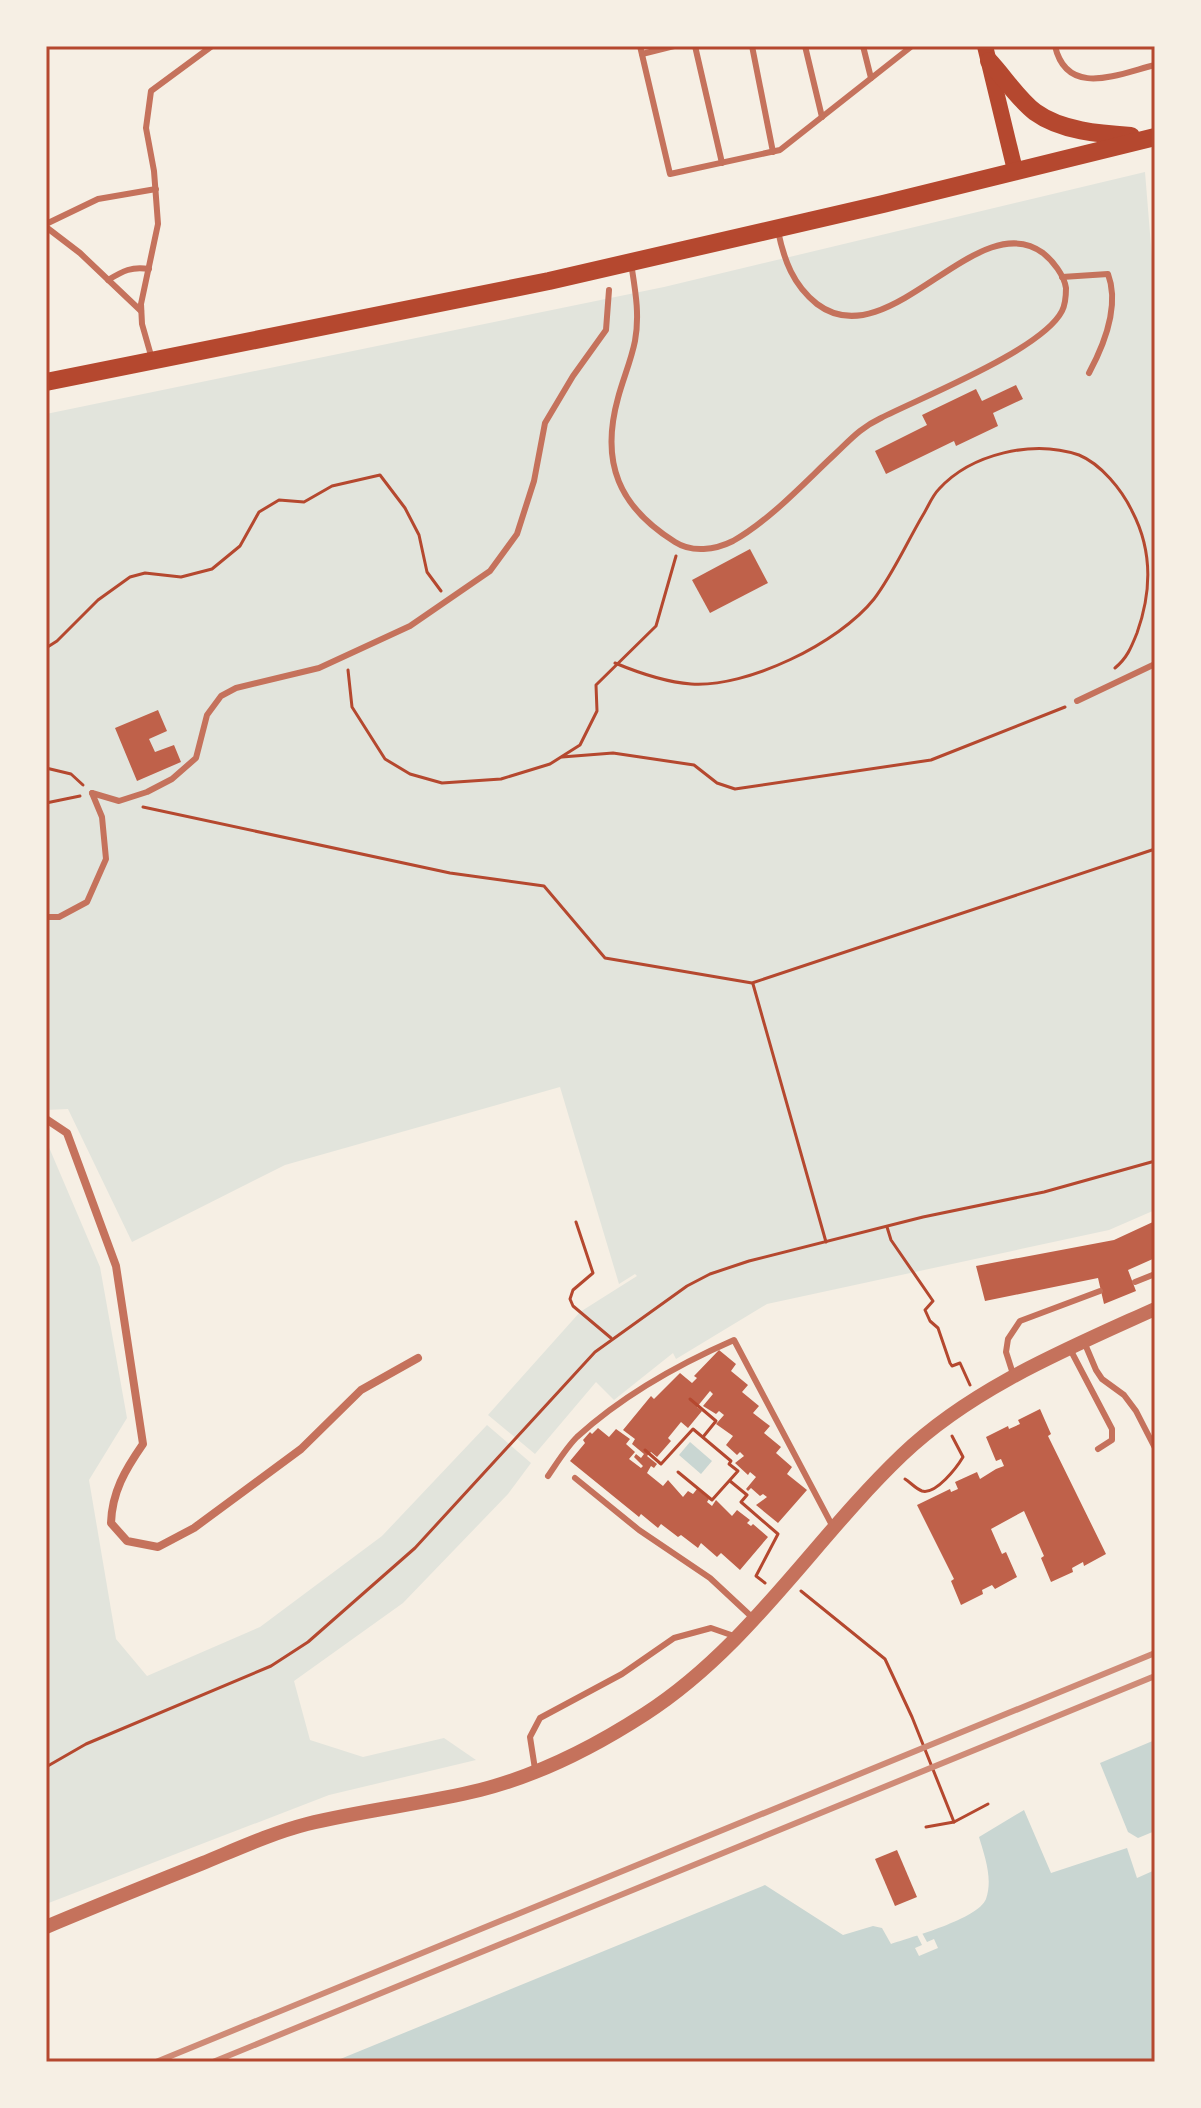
<svg xmlns="http://www.w3.org/2000/svg" width="1201" height="2108" font-family="Montserrat,sans-serif">
<style>
.green{fill:#e2e4dc}
.water{fill:#c9d6d2}
.pier{fill:#f6efe4}
.building{fill:#bf614a}
.lines{fill:none;stroke-linecap:round;stroke-linejoin:round}
.path{stroke:#b5482f;stroke-width:3}
.service{stroke:#c5725c;stroke-width:6}
.minor{stroke:#c5725c;stroke-width:8}
.tertiary{stroke:#c5725c;stroke-width:14}
.secondary{stroke:#b5482f;stroke-width:16}
.primary{stroke:#b5482f;stroke-width:18}
.rail{stroke:#cf8b77;stroke-width:6}
.neatline{fill:none;stroke:#b5482f;stroke-width:3}
</style>
<rect width="100%" height="100%" fill="#f6efe4"/>
<!-- green -->
<g class="green">
<polygon points="1145,172 1155,295 1155,1210 1109,1230 767,1304 676,1359 673,1353 614,1400 596,1382 535,1454 488,1415 580,1312 637,1276 635,1274 619,1284 560,1087 285,1165 132,1242 68,1109 46,1110 46,414 664,287"/>
<polygon points="46,1145 48,1145 100,1267 127,1418 89,1480 116,1639 147,1676 260,1627 382,1536 487,1425 531,1463 508,1494 403,1603 294,1681 310,1740 363,1757 444,1738 476,1760 329,1795 46,1904"/>
</g>
<!-- water -->
<g class="water">
<polygon points="690,1442 712,1461 701,1474 679,1455"/>
<polygon points="1155,1740 1155,1831 1138,1838 1128,1832 1100,1763"/>
<path d="M1024,1810L1051,1873L1127,1848L1137,1878L1155,1870V2062H333L765,1885L843,1935L873,1926L882,1928L891,1944C911,1937 978,1919 986,1899C993,1879 985,1857 979,1837Z"/>
</g>
<!-- pier -->
<polygon class="pier" points="922,1933 927,1942 934,1939 938,1948 919,1956 915,1948 922,1945 917,1935"/>
<!-- building -->
<g class="building">
<polygon points="1016,385 1023,399 993,413 998,426 956,446 954,441 886,474 875,451 927,425 922,415 976,389 982,401"/>
<polygon points="750,549 768,583 710,613 692,580"/>
<polygon points="158,710 167,731 149,739 155,752 174,745 181,762 137,781 115,728"/>
<polygon points="1155,1221 1155,1258 1128,1270 1136,1291 1104,1304 1098,1278 985,1301 976,1266 1114,1240"/>
<polygon points="719,1350 736,1364 731,1371 748,1385 742,1392 759,1406 753,1413 770,1426 764,1433 781,1447 776,1453 792,1467 787,1474 807,1490 778,1523 756,1505 767,1497 763,1494 760,1496 751,1488 748,1491 746,1489 756,1477 750,1472 748,1475 735,1463 744,1456 740,1452 737,1455 726,1445 733,1436 716,1424 724,1415 719,1411 716,1414 703,1406 713,1394 710,1391 697,1407 702,1411 688,1428 681,1422 668,1438 671,1441 657,1457 651,1452 647,1456 657,1464 654,1468 651,1466 647,1473 663,1486 668,1480 683,1497 688,1491 693,1494 697,1489 709,1499 707,1502 712,1506 716,1500 732,1516 737,1510 750,1520 747,1523 751,1526 753,1524 768,1537 740,1570 721,1553 717,1557 701,1543 698,1548 681,1535 678,1537 661,1524 658,1528 641,1514 639,1517 570,1461 585,1443 583,1440 590,1432 592,1434 598,1428 609,1437 616,1429 630,1439 626,1444 635,1452 629,1459 641,1468 643,1466 634,1457 636,1454 641,1458 644,1454 632,1444 635,1439 623,1430 651,1396 654,1399 680,1373 692,1383 697,1378 694,1376"/>
<polygon points="1040,1409 1051,1434 1048,1436 1106,1554 1084,1566 1083,1562 1072,1568 1073,1572 1051,1582 1041,1558 1044,1556 1024,1511 991,1529 1002,1554 1006,1552 1017,1577 995,1589 992,1585 982,1590 983,1594 961,1605 951,1581 954,1579 917,1505 950,1489 951,1492 958,1489 955,1482 977,1472 980,1479 996,1469 1004,1466 1001,1459 996,1461 986,1437 1008,1426 1009,1429 1020,1424 1018,1420"/>
<polygon points="897,1850 917,1897 895,1906 875,1859"/>
</g>
<g class="lines">
<!-- path -->
<g class="path">
<polyline points="46,648 57,641 98,600 130,577 145,573 181,577 212,569 240,546 259,512 279,500 304,502 332,486 380,475 405,508 419,535 427,572 441,591"/>
<path d="M615,663C639,673 664,682 691,684C747,688 839,643 874,599C893,574 907,542 923,515C928,507 932,496 939,489C971,454 1033,439 1079,455C1101,464 1122,490 1132,511C1153,551 1152,591 1137,633C1131,648 1127,658 1115,668"/>
<polyline points="348,670 352,707 385,759 410,774 442,783 501,779 550,764 580,745 597,711 596,685 656,626 676,556"/>
<polyline points="562,757 613,753 694,765 717,783 735,789 931,760 1065,707"/>
<polyline points="46,768 71,774 83,785"/>
<polyline points="46,803 80,796"/>
<polyline points="143,807 450,873 544,886 605,958 752,983 1155,849"/>
<polyline points="753,984 826,1242"/>
<polyline points="576,1222 593,1273 573,1290 570,1299 573,1306 611,1338"/>
<polyline points="887,1227 891,1240 933,1301 925,1310 930,1321 938,1328 950,1363 952,1366 960,1363 970,1385"/>
<polyline points="690,1399 716,1421 703,1437"/>
<polyline points="645,1450 661,1464 693,1429 731,1461 729,1464 738,1471 712,1500 678,1472"/>
<path d="M905,1479C910,1482 916,1489 922,1491C936,1495 957,1467 963,1457L952,1436"/>
<polyline points="730,1481 747,1495 741,1502 778,1534 756,1576 765,1583"/>
<polyline points="801,1591 885,1659 912,1717 954,1822"/>
<polyline points="46,1767 86,1744 271,1666 308,1642 415,1548 595,1352 687,1286 710,1274 749,1261 923,1217 1044,1192 1155,1161"/>
<polyline points="926,1827 954,1822 988,1804"/>
</g>
<!-- service -->
<g class="service">
<polyline points="640,46 670,174 780,150 912,46"/>
<polyline points="695,46 722,163"/>
<polyline points="752,46 773,152"/>
<polyline points="805,46 822,117"/>
<polyline points="863,46 871,78"/>
<path d="M1055,46C1067,98 1118,74 1155,65"/>
<polyline points="642,54 674,46"/>
<polyline points="46,224 98,199 156,189"/>
<polyline points="46,227 80,253 141,311"/>
<path d="M631,263C635,289 640,314 635,341C631,361 623,379 618,398C600,463 619,507 675,542C692,553 715,550 733,541C769,521 804,483 834,455C851,439 860,428 881,418C922,397 1042,350 1062,311C1065,305 1066,295 1066,288C1064,275 1053,261 1043,253C977,204 889,359 817,304C793,285 784,260 778,231"/>
<path d="M1062,277L1108,274C1120,306 1104,345 1089,373"/>
<path d="M108,280C123,271 132,266 149,269"/>
<polyline points="152,359 142,324 141,304 158,224 154,171 146,128 151,91 212,46"/>
<polyline points="1077,701 1155,664"/>
<polyline points="92,793 119,801 147,792 172,779 196,758 207,715 221,696 236,688 319,668 410,626 490,571 517,534 534,481 545,423 573,376 606,330 609,290"/>
<polyline points="46,917 59,917 87,902 106,859 102,817 92,793"/>
<polyline points="1135,1282 1155,1274"/>
<polyline points="1085,1344 1096,1370 1102,1379 1124,1395 1136,1411 1155,1448"/>
<polyline points="1070,1349 1112,1429 1112,1440 1098,1449"/>
<polyline points="1013,1374 1006,1352 1008,1339 1020,1321 1100,1291"/>
<path d="M548,1476C557,1463 566,1448 577,1437C622,1396 679,1364 734,1340L834,1529"/>
<polyline points="575,1478 639,1530 710,1578 754,1619"/>
<polyline points="535,1769 530,1737 540,1718 622,1674 674,1638 711,1628 734,1636"/>
</g>
<!-- minor -->
<path class="minor" d="M46,1119L67,1133L116,1266L143,1444C125,1470 112,1492 111,1523L127,1541L158,1547L194,1528L301,1449L361,1390L418,1358"/>
<!-- tertiary -->
<path class="tertiary" d="M46,1927C98,1905 151,1884 203,1863C237,1849 272,1833 307,1824C364,1810 423,1804 480,1790C540,1775 594,1747 645,1714C749,1647 814,1539 902,1455C972,1388 1067,1349 1155,1309"/>
<!-- secondary -->
<polyline class="secondary" points="985,46 1015,170"/>
<!-- primary -->
<g class="primary">
<path d="M989,61C1004,77 1018,99 1035,112C1061,131 1100,134 1131,136"/>
<polyline points="46,382 549,281 883,204 1155,137"/>
</g>
<!-- rail -->
<g class="rail">
<polyline points="156,2062 1155,1653"/>
<polyline points="213,2062 1155,1676"/>
</g>
</g>
<!-- border -->
<rect width="1201" height="2108" fill="none" stroke="#f6efe4" stroke-width="96"/>
<rect x="48" y="48" width="1105" height="2012" class="neatline"/>
</svg>
